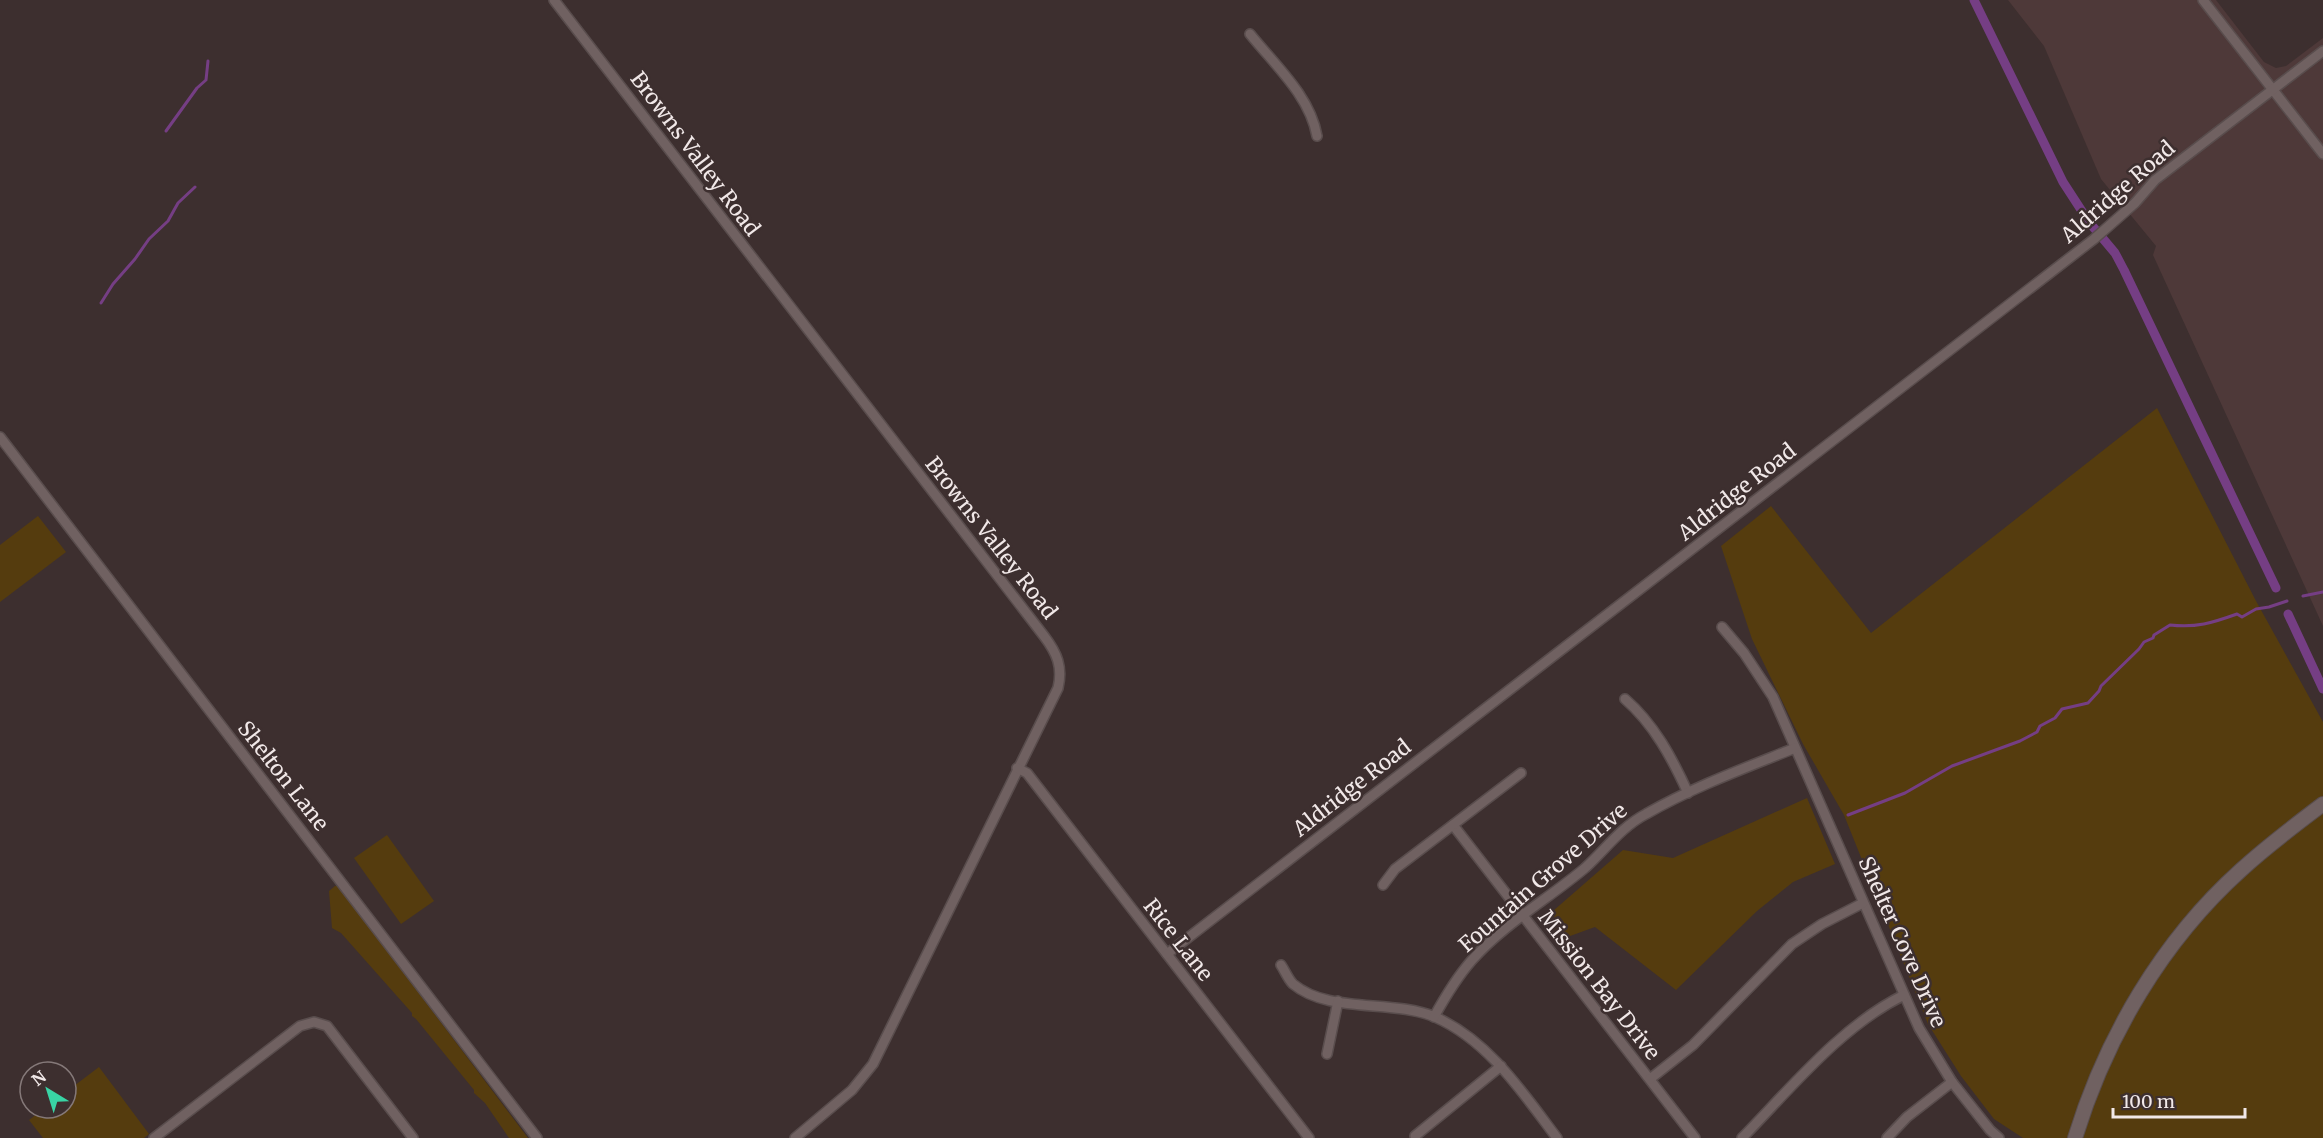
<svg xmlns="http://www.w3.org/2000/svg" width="2323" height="1138" font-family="Merriweather,serif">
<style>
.built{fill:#4e3939}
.green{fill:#553c0e}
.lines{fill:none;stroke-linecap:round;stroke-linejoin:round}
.stream{stroke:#753e84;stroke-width:3}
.canal{stroke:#753e84;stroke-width:9}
.street-casing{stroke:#594d4d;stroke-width:12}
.secondary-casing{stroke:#594d4d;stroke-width:16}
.street{stroke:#706161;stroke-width:9}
.secondary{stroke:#706161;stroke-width:14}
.labels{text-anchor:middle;stroke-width:5;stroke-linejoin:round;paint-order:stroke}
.street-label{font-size:21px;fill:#f1e8e8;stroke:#3d2f2f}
</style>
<rect width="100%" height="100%" fill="#3d2f2f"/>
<!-- built -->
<polygon class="built" points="2008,0 2216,0 2264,62 2276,68 2286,66 2323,38 2323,626 2153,255 2156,246 2101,179 2044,46"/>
<!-- green -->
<g class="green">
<polygon points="2157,408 2256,601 2323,722 2323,1138 2023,1138 1994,1119 1961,1076 1928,1024 1844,815 1803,744 1752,639 1721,546 1771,506 1871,633"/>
<polygon points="38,516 66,552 0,602 0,545"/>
<polygon points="1807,798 1835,864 1793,882 1757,911 1676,990 1595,927 1559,940 1547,925 1553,911 1623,850 1673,858"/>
<polygon points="387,835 434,901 401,924 354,858"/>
<polygon points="335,886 338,886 528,1138 509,1138 485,1103 474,1093 474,1090 416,1019 412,1016 412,1013 341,933 332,928 329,891"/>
<polygon points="99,1067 149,1134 144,1138 43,1138 29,1120 45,1108 66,1108 66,1092"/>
</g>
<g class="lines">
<!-- stream -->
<g class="stream">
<polyline points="166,131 197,88 206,80 208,61"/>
<polyline points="101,303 113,284 135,259 149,239 168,221 178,203 195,187"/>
<polyline points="2303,596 2323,592"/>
<path d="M1848,815L1905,793L1952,766L2020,741L2037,732L2040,726L2055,718L2062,709L2088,703L2099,691L2101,686L2139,649L2144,642L2153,638L2154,635L2170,625C2196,628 2212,623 2237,614L2242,617L2256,609L2269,607L2287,601"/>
</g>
<!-- canal -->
<g class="canal">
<polyline points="1974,0 2063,182 2089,222 2115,253 2124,270 2276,588"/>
<polyline points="2288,614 2323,689"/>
</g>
<!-- street casing -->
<g class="street-casing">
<g id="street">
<path d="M554,0L1044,636C1057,653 1063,667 1058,688L873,1064L852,1090L795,1138"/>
<polyline points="2203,0 2323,154"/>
<path d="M1250,34C1275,65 1310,96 1317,136"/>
<polyline points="0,437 537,1138"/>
<polyline points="1722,627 1744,653 1773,697 1919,1028 1952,1082 1990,1130 1999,1138"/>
<path d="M1625,699C1654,724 1672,758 1688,793"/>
<polyline points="1017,768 1027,773 1309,1138"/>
<polyline points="1453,825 1695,1138"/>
<polyline points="1383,885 1395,869 1521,773"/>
<polyline points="1167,954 2094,239 2135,203 2155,180 2323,51"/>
<path d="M1281,965C1285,971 1288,979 1293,984C1329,1014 1392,999 1435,1017C1488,1040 1523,1093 1557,1138"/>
<path d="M1434,1017C1445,997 1457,977 1472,960C1504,924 1548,899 1585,868C1605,850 1621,827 1646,814C1693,787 1745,768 1795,748"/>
<polyline points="1327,1054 1338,1001"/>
<polyline points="1650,1079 1693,1045 1792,944 1822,924 1863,903"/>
<polyline points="1415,1136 1501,1066"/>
<polyline points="154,1138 300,1026 314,1022 327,1026 413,1138"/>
<path d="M1742,1138C1791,1088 1841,1026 1904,995"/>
<polyline points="1887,1138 1907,1117 1952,1082"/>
</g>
</g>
<!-- secondary casing -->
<g class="secondary-casing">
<path id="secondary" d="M2075,1138C2106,1037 2162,941 2241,870C2267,846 2295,825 2323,804"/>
</g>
<!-- street -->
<use href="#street" class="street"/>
<!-- secondary -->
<use href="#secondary" class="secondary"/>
</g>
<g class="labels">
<!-- street labels -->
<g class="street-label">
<text transform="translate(695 154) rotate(53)" y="7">Browns Valley Road</text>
<text transform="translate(2118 192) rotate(-41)" y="7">Aldridge Road</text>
<text transform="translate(1737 492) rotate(-38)" y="7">Aldridge Road</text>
<text transform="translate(991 538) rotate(52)" y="7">Browns Valley Road</text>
<text transform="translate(283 776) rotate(52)" y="7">Shelton Lane</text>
<text transform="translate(1352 788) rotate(-38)" y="7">Aldridge Road</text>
<text transform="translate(1543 878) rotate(-41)" y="7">Fountain Grove Drive</text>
<text transform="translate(1178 940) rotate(52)" y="7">Rice Lane</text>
<text transform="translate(1902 942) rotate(66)" y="7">Shelter Cove Drive</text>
<text transform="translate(1599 985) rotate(52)" y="7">Mission Bay Drive</text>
</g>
</g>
<!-- north arrow -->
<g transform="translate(48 1090) rotate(322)"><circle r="28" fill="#3d2f2f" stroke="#857979" stroke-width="1.5"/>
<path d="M0-4.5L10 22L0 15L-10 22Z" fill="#39d4a5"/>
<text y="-9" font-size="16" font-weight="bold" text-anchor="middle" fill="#f1e8e8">N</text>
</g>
<!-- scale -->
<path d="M2113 1108v9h132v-9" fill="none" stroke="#f1e8e8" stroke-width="3"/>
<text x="2122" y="1108" font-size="18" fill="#f1e8e8" stroke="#3d2f2f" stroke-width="4.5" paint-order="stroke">100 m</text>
</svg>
